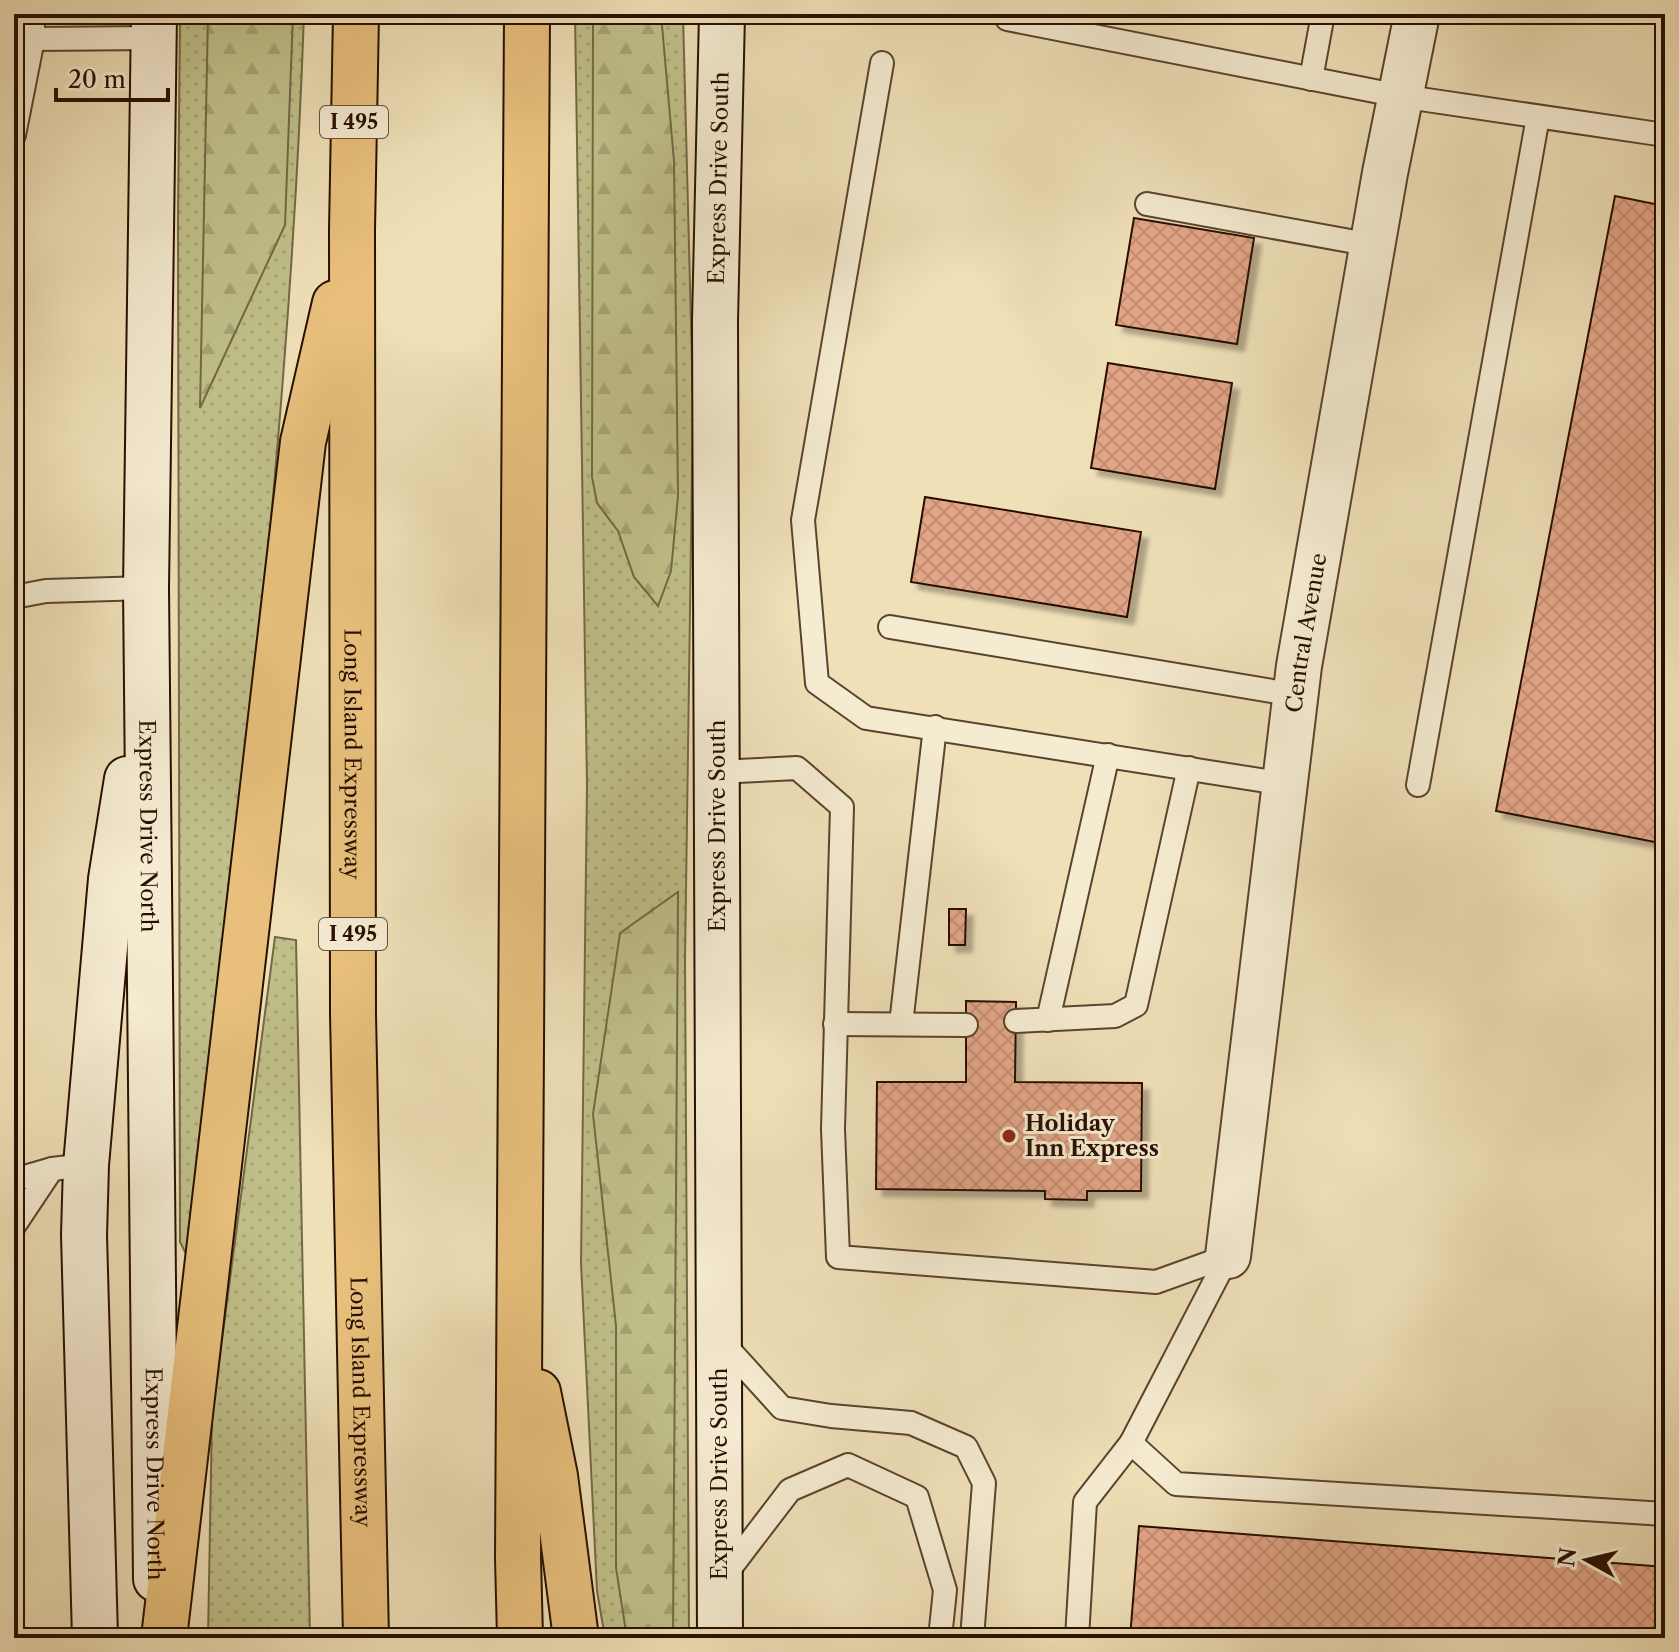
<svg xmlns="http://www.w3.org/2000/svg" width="1679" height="1652" font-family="'Libre Caslon Text',serif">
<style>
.grass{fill:url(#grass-dots);stroke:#746845;stroke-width:2}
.forest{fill:url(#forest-firs);stroke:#746845;stroke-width:2}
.building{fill:url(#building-cross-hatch);stroke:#280f00;stroke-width:2;filter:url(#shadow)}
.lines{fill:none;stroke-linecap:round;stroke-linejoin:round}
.lane-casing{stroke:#5a432e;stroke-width:26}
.street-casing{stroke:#5a432e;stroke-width:48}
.secondary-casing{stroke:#280f00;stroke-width:48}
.highway-casing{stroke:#280f00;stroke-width:48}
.lane{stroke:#f5ebd1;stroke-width:22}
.street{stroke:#f5ebd1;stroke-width:44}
.secondary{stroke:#f5ebd1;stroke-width:44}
.highway{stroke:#e8c07c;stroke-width:44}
.poi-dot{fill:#8f2418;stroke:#f5ebd1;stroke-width:3}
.labels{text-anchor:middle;stroke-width:6;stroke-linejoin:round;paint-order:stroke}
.shield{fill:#f5ebd1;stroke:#66513f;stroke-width:2}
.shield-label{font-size:20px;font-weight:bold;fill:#280f00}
.street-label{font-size:22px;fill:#280f00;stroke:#f5ebd1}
.poi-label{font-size:22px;font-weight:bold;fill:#280f00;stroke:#f5ebd1;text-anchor:start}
</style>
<defs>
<pattern id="grass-dots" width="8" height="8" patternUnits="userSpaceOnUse" patternTransform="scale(2)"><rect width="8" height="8" fill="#c0c08a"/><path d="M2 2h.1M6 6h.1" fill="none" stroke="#a5a475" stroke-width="1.8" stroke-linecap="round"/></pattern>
<pattern id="forest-firs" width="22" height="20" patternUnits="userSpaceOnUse" patternTransform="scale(2)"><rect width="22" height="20" fill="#c0c08a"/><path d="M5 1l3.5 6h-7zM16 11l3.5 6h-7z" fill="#a5a475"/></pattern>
<pattern id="building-cross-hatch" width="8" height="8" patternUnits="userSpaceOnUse" patternTransform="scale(2)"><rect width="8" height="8" fill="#e3a587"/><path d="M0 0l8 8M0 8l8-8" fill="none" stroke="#c38d73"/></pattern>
<filter id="shadow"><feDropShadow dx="7" dy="7" stdDeviation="2" flood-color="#0004"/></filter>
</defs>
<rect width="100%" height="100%" fill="#efe0b8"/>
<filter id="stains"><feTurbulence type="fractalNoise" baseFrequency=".0025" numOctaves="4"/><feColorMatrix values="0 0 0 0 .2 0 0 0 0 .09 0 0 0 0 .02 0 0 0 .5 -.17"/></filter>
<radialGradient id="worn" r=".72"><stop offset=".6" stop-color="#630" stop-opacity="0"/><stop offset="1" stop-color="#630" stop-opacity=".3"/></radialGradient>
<!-- grass -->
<g class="grass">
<path d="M180,14H304C290,425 240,832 191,1239L186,1254L180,1242L178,222Z"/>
<polygon points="575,14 683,14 693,401 685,960 689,1638 605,1638 597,1591 581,1263 587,786"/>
<polygon points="275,937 296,940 310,1638 208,1638 212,1416"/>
</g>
<!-- forest -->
<g class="forest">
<polygon points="208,14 293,14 285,225 200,408"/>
<polygon points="593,14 661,14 674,161 678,496 671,571 658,606 634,577 618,531 597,503 592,477"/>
<polygon points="678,892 673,1638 627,1638 616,1568 616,1326 593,1114 620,933"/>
</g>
<!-- building -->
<g class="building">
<polygon points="1615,196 1665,206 1665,844 1496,811"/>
<polygon points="1134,218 1254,238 1237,344 1116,325"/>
<polygon points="1108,363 1232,383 1215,489 1091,468"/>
<polygon points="925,497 1141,532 1127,617 911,582"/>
<polygon points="949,909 966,909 965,945 949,945"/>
<polygon points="966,1001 1016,1002 1015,1082 1142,1083 1141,1191 1087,1191 1087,1200 1045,1199 1045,1191 876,1189 877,1082 966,1082"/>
<polygon points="1139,1526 1665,1567 1665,1638 1130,1638"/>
</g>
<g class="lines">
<!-- lane casing -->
<g class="lane-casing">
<g id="lane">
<polyline points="33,14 33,39 153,38"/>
<polyline points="1007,14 1007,19 1400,96 1665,135"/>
<polyline points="882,63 803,520 817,683 866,718 1285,784"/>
<polyline points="1311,79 1323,14"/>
<polyline points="14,135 33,39"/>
<polyline points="1147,204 1372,245"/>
<polyline points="14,597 46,591 146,588"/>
<polyline points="890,627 1296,695"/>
<polyline points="717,772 797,768 842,807 833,1129 838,1257 1156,1282 1228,1256"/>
<polyline points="1418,785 1538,117"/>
<polyline points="1048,1020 1108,755"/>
<polyline points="1016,1021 1115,1016 1136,1005 1189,768"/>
<polyline points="835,1024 966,1025"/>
<polyline points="901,1024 935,727"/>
<polyline points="14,1180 52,1169 86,1165"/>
<polyline points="14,1226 52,1169"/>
<polyline points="722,1342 782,1408 831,1416 911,1423 966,1447 984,1483 972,1638"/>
<polyline points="1131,1443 1228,1256"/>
<polyline points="725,1575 790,1490 848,1465 917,1497 945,1590 940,1638"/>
<polyline points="1077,1638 1085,1502 1131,1443 1176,1484 1665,1514"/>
</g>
</g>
<!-- street casing -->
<g class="street-casing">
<g id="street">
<path id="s1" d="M1228,1256L1299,666L1385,173L1417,14"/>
</g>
</g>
<!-- secondary casing -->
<g class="secondary-casing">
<g id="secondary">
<path id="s2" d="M154,14L146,588L156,1579"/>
<polyline points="95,1638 84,1235 86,1165 111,879 127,779"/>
<path id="s3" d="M720,1638L715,321L722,14"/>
</g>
</g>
<!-- highway casing -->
<g class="highway-casing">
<g id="highway">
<path id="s4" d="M356,14L352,230L353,1014L366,1638"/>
<polyline points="538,1392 555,1476 576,1638"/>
<polyline points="164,1638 303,442 335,303"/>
<polyline points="520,1638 518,1558 527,14"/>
</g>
</g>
<!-- lane -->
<use href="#lane" class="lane"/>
<!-- street -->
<use href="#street" class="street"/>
<!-- secondary -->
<use href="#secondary" class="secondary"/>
<!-- highway -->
<use href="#highway" class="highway"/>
</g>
<!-- markers -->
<circle class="poi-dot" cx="1009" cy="1136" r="8"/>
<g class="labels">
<!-- shield labels -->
<g class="shield">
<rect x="320" y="106" width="68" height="32" rx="6"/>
<rect x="319" y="918" width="68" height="32" rx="6"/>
</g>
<g class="shield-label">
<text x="354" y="129">I 495</text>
<text x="353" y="941">I 495</text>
</g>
<!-- street labels -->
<g class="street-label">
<text dy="8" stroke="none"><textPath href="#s3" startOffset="1460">Express Drive South</textPath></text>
<text dy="8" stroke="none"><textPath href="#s1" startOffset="628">Central Avenue</textPath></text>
<text dy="8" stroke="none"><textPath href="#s4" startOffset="740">Long Island Expressway</textPath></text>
<text dy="8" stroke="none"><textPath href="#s2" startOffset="812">Express Drive North</textPath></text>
<text transform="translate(717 826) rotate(-90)" y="8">Express Drive South</text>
<text dy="8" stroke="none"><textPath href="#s4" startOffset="1388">Long Island Expressway</textPath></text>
<text dy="8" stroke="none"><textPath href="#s2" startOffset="1460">Express Drive North</textPath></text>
<text transform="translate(719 1474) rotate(-90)" y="8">Express Drive South</text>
</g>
<!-- poi labels -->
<g class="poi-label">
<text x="1025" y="1131">Holiday<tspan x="1025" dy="25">Inn Express</tspan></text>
</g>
</g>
<!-- margin -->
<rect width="1679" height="1652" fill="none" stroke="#efe0b8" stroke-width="48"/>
<rect x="16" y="16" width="1647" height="1620" fill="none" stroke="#280f00" stroke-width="4"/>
<rect x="24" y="24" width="1631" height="1604" fill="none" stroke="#280f00" stroke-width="2"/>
<!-- north arrow -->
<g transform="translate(1587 1560) rotate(278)" stroke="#f5ebd1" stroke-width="6" paint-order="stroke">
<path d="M0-6L14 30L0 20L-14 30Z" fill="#280f00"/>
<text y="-12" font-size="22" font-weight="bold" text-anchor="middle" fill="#280f00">N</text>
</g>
<!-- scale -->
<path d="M56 88v12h112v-12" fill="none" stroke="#280f00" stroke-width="4"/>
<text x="68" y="88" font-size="24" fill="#280f00" stroke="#f5ebd1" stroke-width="6" paint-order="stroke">20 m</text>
<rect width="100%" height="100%" filter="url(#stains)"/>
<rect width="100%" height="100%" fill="url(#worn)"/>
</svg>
